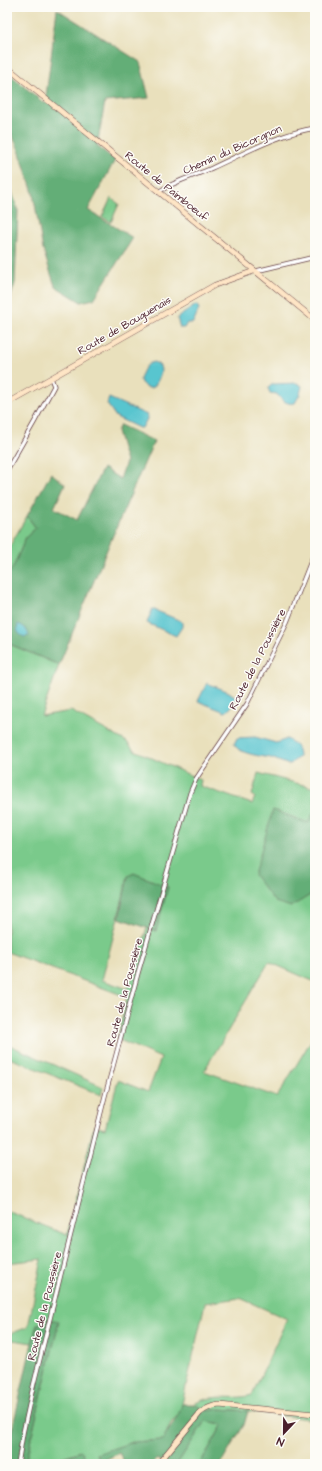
<svg xmlns="http://www.w3.org/2000/svg" width="322" height="1471" font-family="'Architects Daughter',sans-serif">
<style>
.green{fill:#7aca8b;stroke:#62745b;fill-rule:evenodd}
.forest{fill:#63ae77;stroke:#566651}
.water{fill:#58c5cf;stroke:#51727d}
.lines{fill:none;stroke-linecap:round;stroke-linejoin:round}
.street-casing{stroke:#623c41;stroke-width:5}
.secondary-casing{stroke:#623c41;stroke-width:6}
.street{stroke:#fff;stroke-width:3.5}
.secondary{stroke:#fee5c5;stroke-width:5}
.labels{text-anchor:middle;stroke-width:3;stroke-linejoin:round;paint-order:stroke}
.street-label{font-size:11px;fill:#4a1f2b;stroke:#fdfcf7}
</style>
<rect width="100%" height="100%" fill="#fdfcf7"/>
<filter id="ink" filterUnits="userSpaceOnUse"><feTurbulence type="fractalNoise" baseFrequency=".025" numOctaves="2"/><feDisplacementMap in="SourceGraphic" scale="8" xChannelSelector="R" yChannelSelector="G"/><feConvolveMatrix kernelMatrix="1 2 1 2 8 2 1 2 1" color-interpolation-filters="sRGB"/></filter>
<filter id="wash" filterUnits="userSpaceOnUse"><feTurbulence type="fractalNoise" baseFrequency=".012" numOctaves="4" result="noise"/><feDisplacementMap in="SourceGraphic" scale="16" xChannelSelector="R" yChannelSelector="G"/><feGaussianBlur stdDeviation="0.9" result="paint"/><feColorMatrix in="noise" values="0 0 0 0 0 0 0 0 0 0 0 0 0 0 0 0 0 1.4 0 .05"/><feComposite in="paint" operator="in"/></filter>
<g filter="url(#wash)">
<rect width="100%" height="100%" fill="#e9e0bc"/>
<!-- green -->
<g class="green">
<polygon points="111,198 119,204 111,222 102,217"/>
<polygon points="27,516 36,528 26,537 13,568 7,574 7,551"/>
<path d="M7,643L59,665L41,716L71,711L127,742L134,750L201,780L200,786L252,804L255,797L252,795L258,773L315,788V810L308,823L273,810L305,898L315,892V982L269,962L204,1071L277,1097L315,1034V1420L248,1411L219,1409L208,1411L194,1404C216,1392 231,1401 252,1395L287,1319L240,1298L205,1303L180,1413L171,1423L163,1440L133,1442L97,1454L102,1464H72L85,1459L81,1451L41,1464H25L59,1321L37,1325L32,1343L7,1339V1335L28,1327L42,1259L7,1263V1211L67,1235L94,1126L105,1129L118,1080L148,1092L161,1058L117,1039L127,997L7,952ZM128,876L168,887L156,930L147,928L128,989L102,980L118,918Z"/>
<polygon points="7,1044 103,1087 101,1095 7,1057"/>
<polygon points="205,1421 223,1424 200,1464 177,1464"/>
</g>
<!-- forest -->
<g class="forest">
<polygon points="57,9 140,62 149,98 105,102 97,146 115,160 88,210 133,238 94,299 81,302 55,286 43,250 33,193 19,150 7,125 7,72 45,104"/>
<polygon points="7,177 18,210 15,283 7,311"/>
<polygon points="120,425 154,441 111,540 59,665 7,643 7,574 13,568 26,537 36,528 27,516 51,473 65,484 54,508 77,520 103,468 120,479 126,462 117,431"/>
<polygon points="273,810 308,823 315,810 315,892 291,907 275,902 254,875"/>
<polygon points="134,873 168,887 156,931 119,918 128,876"/>
<polygon points="48,1319 59,1321 25,1464 7,1464 7,1452 32,1343 37,1325"/>
<path d="M182,1404H194L208,1411L219,1409L248,1411L244,1425L221,1464H200L223,1424L205,1421L177,1464H167L157,1459L152,1464H125L119,1453L101,1462L97,1454L133,1442L163,1440C169,1428 179,1417 182,1404Z"/>
<polygon points="82,1451 86,1459 72,1464 41,1464"/>
</g>
<!-- water -->
<g class="water">
<polygon points="196,305 197,305 199,309 193,323 187,323 184,328 180,328 177,318"/>
<path d="M153,362C167,365 159,379 154,387C148,390 142,386 140,380C142,373 145,364 153,362Z"/>
<path d="M297,383L302,386L300,394L295,403C287,405 281,400 277,394L270,393L268,388L273,384Z"/>
<polygon points="109,398 147,415 147,419 142,428 139,428 116,417 107,404"/>
<polygon points="152,609 181,621 182,623 182,627 176,636 147,623"/>
<path d="M18,624C24,626 27,629 29,636L24,637C18,634 16,631 18,624Z"/>
<path d="M207,683L229,692L236,697C234,702 231,710 225,712L198,701Z"/>
<path d="M255,737L276,743L287,739C295,744 299,747 299,757L289,765C283,763 277,760 271,758C261,756 238,754 234,744L237,738Z"/>
</g>
</g>
<g filter="url(#ink)">
<g class="lines">
<!-- street casing -->
<g class="street-casing">
<g id="street">
<path d="M158,192C175,181 194,176 212,168C245,153 278,134 315,128"/>
<polyline points="256,271 315,257"/>
<polyline points="7,470 35,421 54,386 51,378"/>
<polyline points="18,1464 23,1433 33,1387 105,1096 138,973 190,793 196,779 202,770 247,704 287,622 315,551"/>
</g>
</g>
<!-- secondary casing -->
<g class="secondary-casing">
<g id="secondary">
<polyline points="7,67 315,320"/>
<polyline points="7,403 215,285 254,271"/>
<path d="M158,1464L200,1413C206,1408 211,1406 219,1405L315,1414"/>
</g>
</g>
<!-- street -->
<use href="#street" class="street"/>
<!-- secondary -->
<use href="#secondary" class="secondary"/>
</g>
</g>
<g class="labels">
<!-- street labels -->
<g class="street-label">
<text transform="translate(232 149) rotate(-24)" y="4">Chemin du Bicorgnon</text>
<text transform="translate(167 186) rotate(39)" y="4">Route de Paimboeuf</text>
<text transform="translate(124 325) rotate(-30)" y="4">Route de Bouguenais</text>
<text transform="translate(257 659) rotate(-63)" y="4">Route de la Poussière</text>
<text transform="translate(124 992) rotate(-75)" y="4">Route de la Poussière</text>
<text transform="translate(44 1306) rotate(-76)" y="4">Route de la Poussière</text>
</g>
</g>
<!-- margin -->
<rect width="322" height="1471" fill="none" stroke="#fdfcf7" stroke-width="24"/>
<!-- north arrow -->
<g transform="translate(284 1433) rotate(202)" stroke="#fdfcf7" stroke-width="3" paint-order="stroke">
<path d="M0-3L7 15L0 10L-7 15Z" fill="#4a1f2b"/>
<text y="-6" font-size="11" font-weight="bold" text-anchor="middle" fill="#4a1f2b">N</text>
</g>
</svg>
